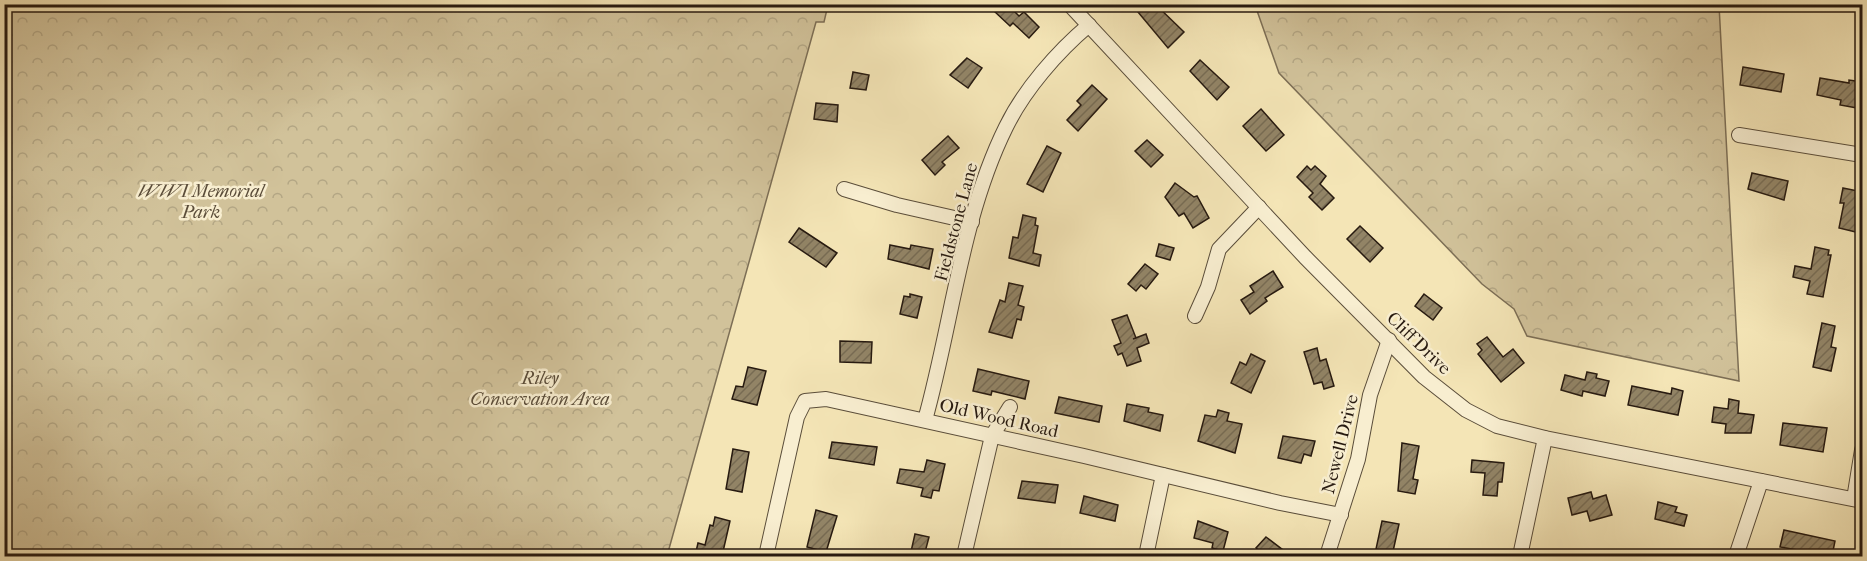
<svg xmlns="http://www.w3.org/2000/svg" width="1867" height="561" font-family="'IM FELL French Canon',serif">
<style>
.forest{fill:url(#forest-crowns);stroke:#7c6e55;stroke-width:1.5}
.building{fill:url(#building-hatch);stroke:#271a10;stroke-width:1.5}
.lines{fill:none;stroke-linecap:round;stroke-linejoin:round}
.minor-casing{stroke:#5a4d3a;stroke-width:16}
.minor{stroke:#f8eed0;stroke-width:14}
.labels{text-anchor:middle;stroke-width:5;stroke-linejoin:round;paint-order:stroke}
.park-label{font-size:18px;font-style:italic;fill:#5a4c39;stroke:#f8eed0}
.street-label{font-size:18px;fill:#271a10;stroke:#f8eed0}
</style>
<defs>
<pattern id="forest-crowns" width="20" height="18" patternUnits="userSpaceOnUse" patternTransform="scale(1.5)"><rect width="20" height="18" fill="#d1c29a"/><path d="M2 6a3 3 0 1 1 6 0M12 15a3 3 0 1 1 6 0" fill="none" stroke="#b3a684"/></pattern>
<pattern id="building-hatch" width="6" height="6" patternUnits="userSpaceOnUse" patternTransform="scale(1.5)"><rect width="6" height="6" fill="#928466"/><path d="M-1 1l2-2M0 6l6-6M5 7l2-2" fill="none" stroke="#776b53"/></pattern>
</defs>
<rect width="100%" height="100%" fill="#f4e5b6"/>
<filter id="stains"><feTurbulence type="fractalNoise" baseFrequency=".00333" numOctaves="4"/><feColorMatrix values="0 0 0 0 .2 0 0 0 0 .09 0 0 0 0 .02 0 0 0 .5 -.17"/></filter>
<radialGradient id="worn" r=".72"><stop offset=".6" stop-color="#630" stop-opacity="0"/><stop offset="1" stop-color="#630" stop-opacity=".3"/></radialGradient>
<!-- forest -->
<g class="forest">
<polygon points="4,5 828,5 824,22 816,22 667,556 5,556"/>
<polygon points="1255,5 1719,5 1739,381 1527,336 1514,309 1482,284 1279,73"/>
</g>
<!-- building -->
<g class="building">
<polygon points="1001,4 1007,4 1019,16 1024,12 1039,27 1029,38 1013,23 1010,26 995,12"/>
<polygon points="1146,4 1155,4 1184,32 1168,48 1138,12"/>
<polygon points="967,58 982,68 968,88 950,75"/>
<polygon points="1200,60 1229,87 1217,100 1190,71"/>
<polygon points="1743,67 1784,74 1781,92 1740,85"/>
<polygon points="853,72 869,75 866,90 850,88"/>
<polygon points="1820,78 1849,83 1849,80 1863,82 1863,109 1840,105 1841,100 1817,95"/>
<polygon points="1092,85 1107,99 1078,131 1067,120 1081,105 1077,101"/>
<polygon points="816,103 838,105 837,122 814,119"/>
<polygon points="1261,109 1284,135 1266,151 1243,126"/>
<polygon points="948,136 959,148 942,162 945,165 935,175 922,160"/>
<polygon points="1147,140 1163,155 1151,167 1135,151"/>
<polygon points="1047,146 1061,153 1043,192 1027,184"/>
<polygon points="1307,166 1311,170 1315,166 1326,176 1320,184 1334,198 1322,210 1309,197 1313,193 1297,177"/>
<polygon points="1752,173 1788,181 1784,200 1748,189"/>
<polygon points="1175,183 1194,197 1197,196 1209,218 1193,228 1184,213 1179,216 1165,197"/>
<polygon points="1843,188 1863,192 1856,232 1839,228 1844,203 1840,203"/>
<polygon points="1023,215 1036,218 1035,225 1038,226 1033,253 1041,255 1039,266 1009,258 1013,237 1018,238"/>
<polygon points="1360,226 1383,248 1370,262 1347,239"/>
<polygon points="799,228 837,253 826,267 789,242"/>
<polygon points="1159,244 1174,248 1170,260 1156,256"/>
<polygon points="890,245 910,249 911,245 933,249 929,269 888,259"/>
<polygon points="1815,247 1829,250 1828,255 1831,255 1823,297 1807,294 1810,281 1793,277 1795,266 1811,269"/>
<polygon points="1145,264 1158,274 1146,289 1141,285 1136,291 1128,284"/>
<polygon points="1273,271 1283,287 1265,298 1267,301 1250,314 1241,300 1254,292 1250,286"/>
<polygon points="1009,283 1023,286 1018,305 1024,307 1021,320 1017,319 1012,338 989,332 1000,300 1005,302"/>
<polygon points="910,294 922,297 917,318 900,314 904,296 910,297"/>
<polygon points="1424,294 1442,308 1433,320 1415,306"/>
<polygon points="1127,315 1136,338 1133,339 1146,334 1149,343 1137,348 1141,361 1127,366 1122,353 1118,355 1114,346 1121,343 1112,320"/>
<polygon points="1822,323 1835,326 1831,347 1836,348 1831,371 1813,367"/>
<polygon points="1487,337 1503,357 1513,349 1524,363 1501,382 1478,354 1482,350 1477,344"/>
<polygon points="840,341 872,342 871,363 840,362"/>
<polygon points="1317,348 1320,361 1326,359 1334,386 1324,389 1322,382 1314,384 1304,352"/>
<polygon points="1251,354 1265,361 1251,393 1231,383 1240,362 1246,365"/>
<polygon points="748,367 766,371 757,405 732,399 736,386 743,387"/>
<polygon points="978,369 1029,381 1025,399 992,391 991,395 973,391"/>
<polygon points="1587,372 1597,374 1596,378 1609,381 1605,396 1583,391 1582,396 1561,390 1565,375 1585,380"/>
<polygon points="1632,386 1671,394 1672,388 1683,391 1678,415 1628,405"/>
<polygon points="1059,397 1102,406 1099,422 1055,413"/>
<polygon points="1729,399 1739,401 1738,413 1754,415 1751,433 1725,433 1726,424 1712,422 1714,407 1728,409"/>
<polygon points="1127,404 1149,408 1148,412 1163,415 1160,431 1124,421"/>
<polygon points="1218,410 1229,413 1227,421 1242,424 1235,453 1198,441 1205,415 1216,417"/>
<polygon points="1783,423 1827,428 1823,452 1780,445"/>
<polygon points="1283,436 1315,441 1311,456 1304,454 1301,463 1278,458"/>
<polygon points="832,442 877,447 874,465 829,458"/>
<polygon points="1402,443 1419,446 1413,479 1418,480 1415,494 1398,491"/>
<polygon points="733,449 749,452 742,492 726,489"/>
<polygon points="927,460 945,464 939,491 933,490 931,498 921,496 923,488 897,483 900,469 924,472"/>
<polygon points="1472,460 1504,463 1502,482 1498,482 1497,496 1483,495 1485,473 1471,472"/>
<polygon points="1022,481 1058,485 1055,503 1018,498"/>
<polygon points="1591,492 1593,499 1606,495 1612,515 1590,521 1587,511 1572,515 1568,498"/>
<polygon points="1084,496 1118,505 1115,521 1080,513"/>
<polygon points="1658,502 1677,507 1675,512 1687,515 1684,526 1655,519"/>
<polygon points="816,510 837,516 826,552 807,547"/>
<polygon points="715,517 730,521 722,556 695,556 698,543 705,545 710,525 713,526"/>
<polygon points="1198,521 1228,532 1223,551 1212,548 1213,543 1194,538"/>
<polygon points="1382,521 1399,524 1392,556 1377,556 1378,550 1376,549"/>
<polygon points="1784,530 1835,541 1832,556 1780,547"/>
<polygon points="915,534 929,537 924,556 910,556"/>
<polygon points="1266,537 1291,556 1267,556 1256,548"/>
</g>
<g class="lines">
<!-- minor casing -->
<g class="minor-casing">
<g id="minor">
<polyline points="1069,4 1305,257 1424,377 1466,410 1497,426 1545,438 1862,501"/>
<polyline points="1739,135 1862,155"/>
<polyline points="844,189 897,205 972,222"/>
<polyline points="1195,316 1208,287 1219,249 1259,207"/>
<path d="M925,420C952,324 961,218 1006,127C1024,90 1057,52 1089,25"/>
<polyline points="1854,499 1862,450"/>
<polyline points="766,556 797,417 805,401 826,399 1084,456 1280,503 1341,515"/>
<polyline points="964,556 992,436 1010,407"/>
<polyline points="1146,556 1163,475"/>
<polyline points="1327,556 1358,459 1370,395 1389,340"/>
<polyline points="1520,556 1545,438"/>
<polyline points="1736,556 1761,481"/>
</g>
</g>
<!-- minor -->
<use href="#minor" class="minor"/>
</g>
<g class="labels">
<!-- park labels -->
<g class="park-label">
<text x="201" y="197">WWI Memorial<tspan x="201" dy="21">Park</tspan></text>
<text x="540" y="384">Riley<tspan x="540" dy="21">Conservation Area</tspan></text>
</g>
<!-- street labels -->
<g class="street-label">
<text transform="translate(956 222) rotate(-75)" y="6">Fieldstone Lane</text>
<text transform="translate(1419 343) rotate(44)" y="6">Cliff Drive</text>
<text transform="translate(999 418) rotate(13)" y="6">Old Wood Road</text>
<text transform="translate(1340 444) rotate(-76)" y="6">Newell Drive</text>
</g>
</g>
<!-- margin -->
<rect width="1867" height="561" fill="none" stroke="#f4e5b6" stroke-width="24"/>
<rect x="6" y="6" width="1855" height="549" fill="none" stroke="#271a10" stroke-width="3"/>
<rect x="12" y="12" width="1843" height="537" fill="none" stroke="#271a10" stroke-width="1.5"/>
<rect width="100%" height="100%" filter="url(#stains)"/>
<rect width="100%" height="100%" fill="url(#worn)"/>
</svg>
